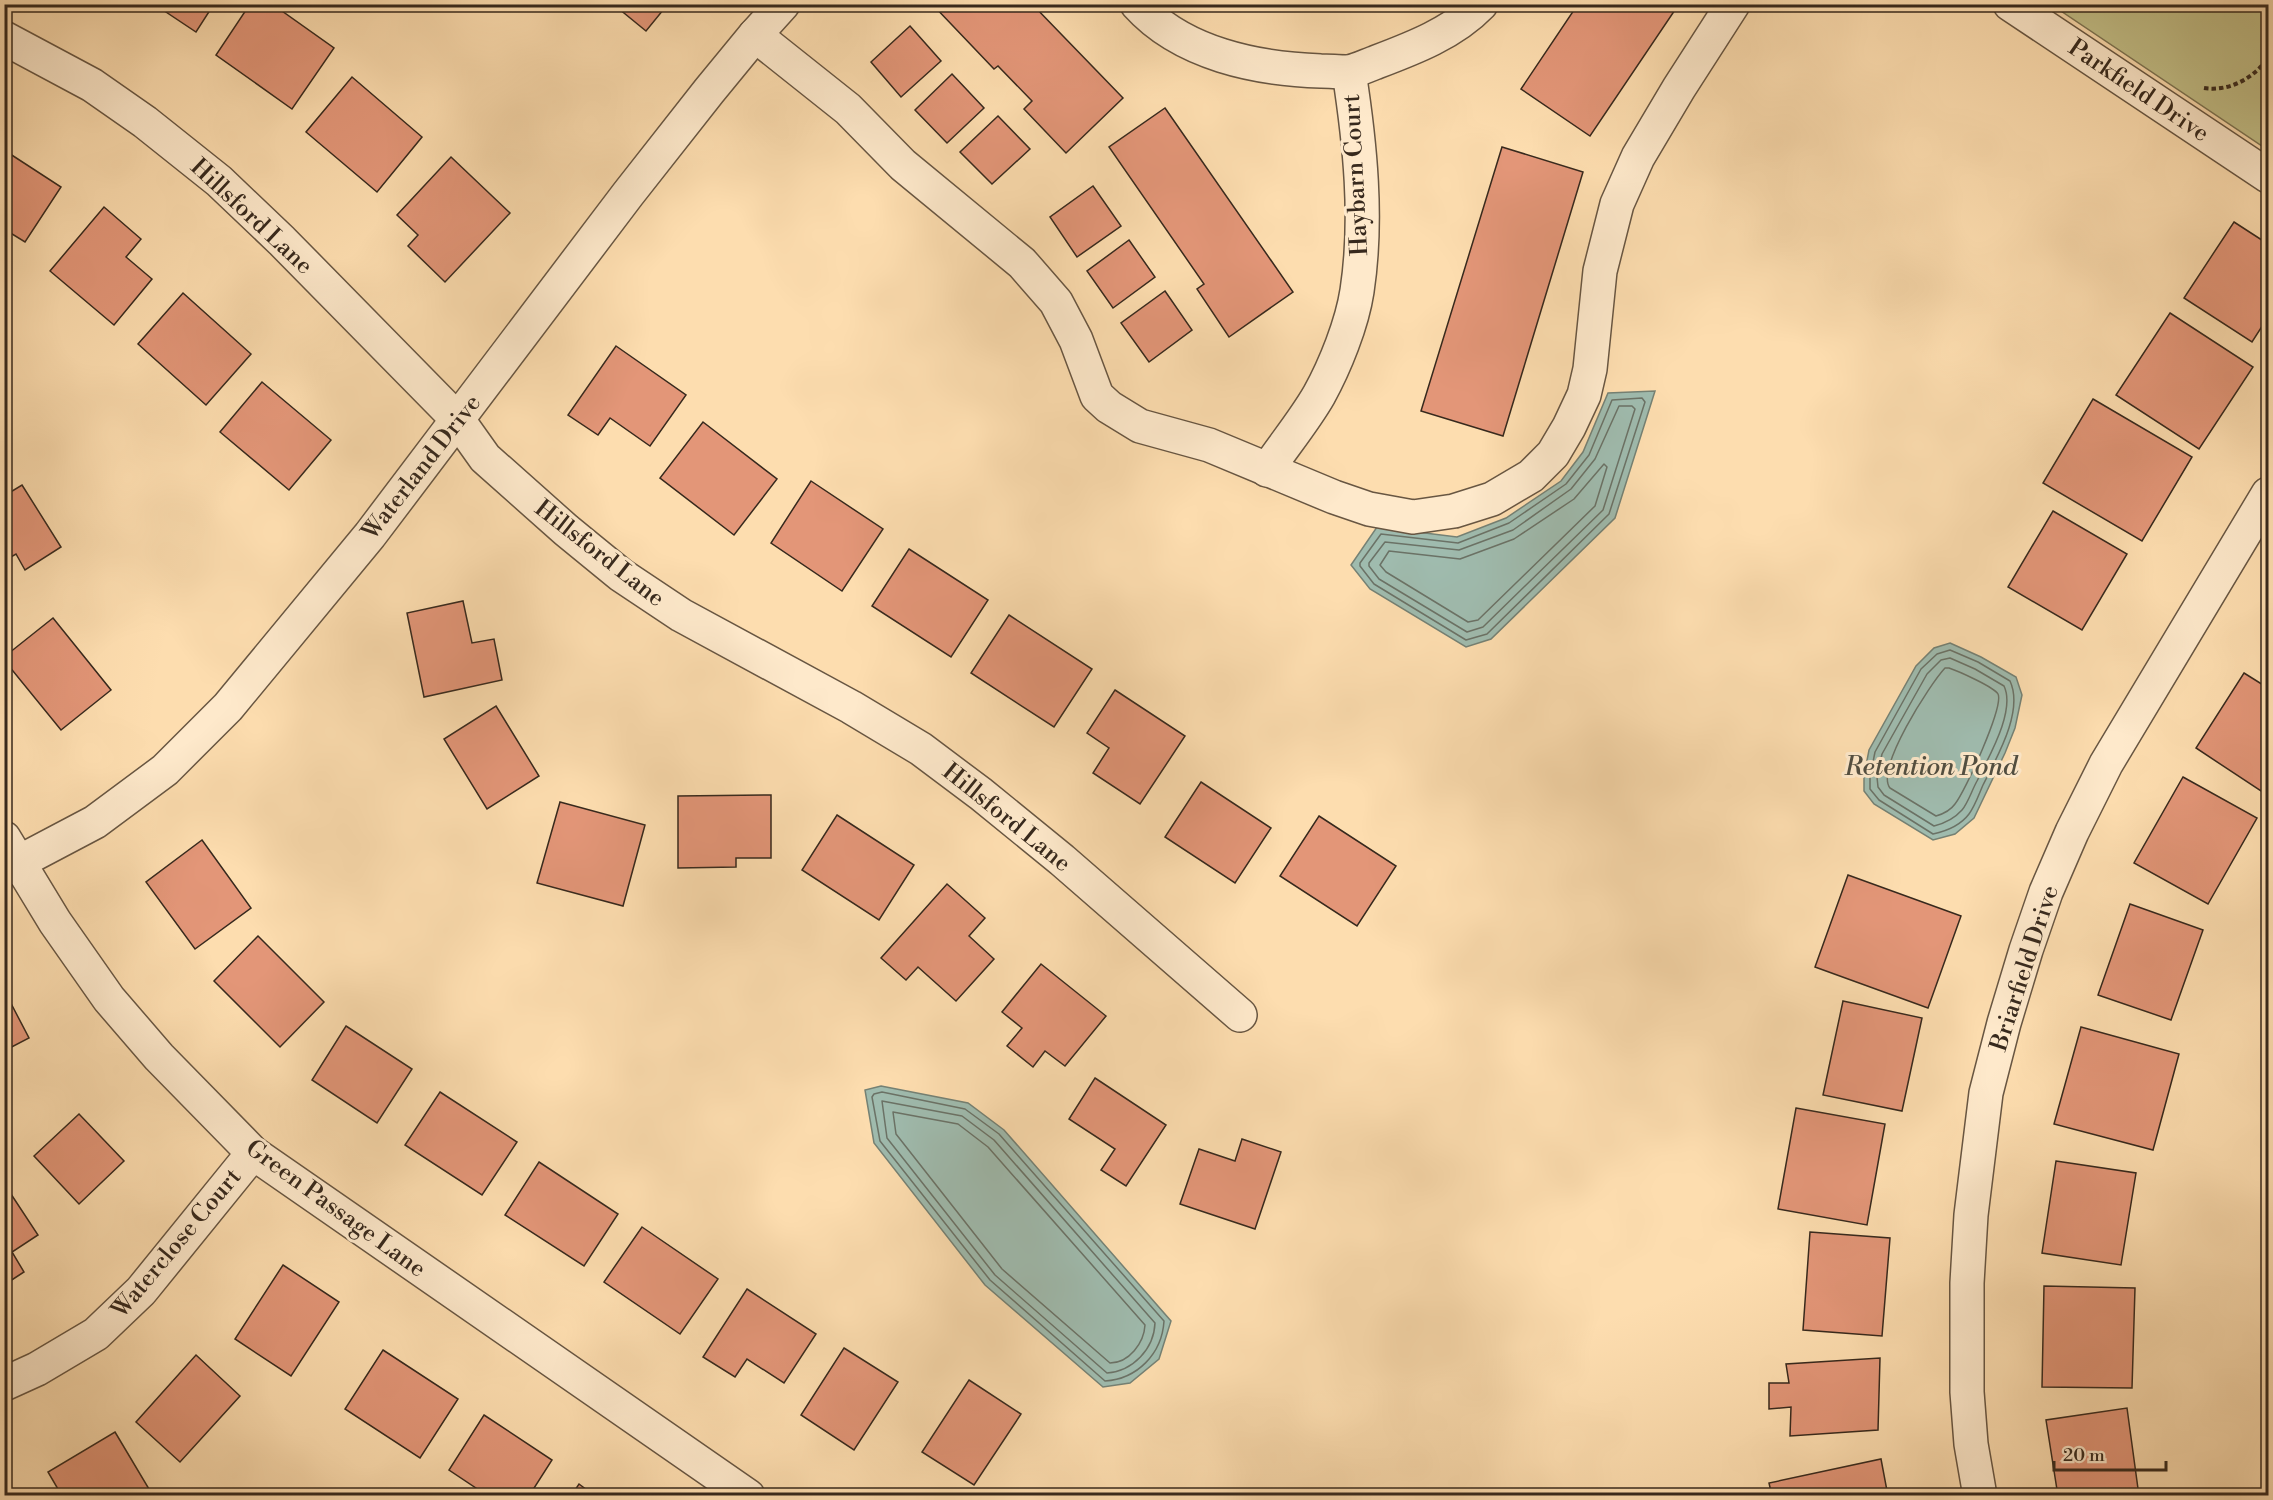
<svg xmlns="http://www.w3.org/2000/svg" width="2273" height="1500" font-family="'Libre Bodoni',serif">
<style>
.green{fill:#c3c088;stroke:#7d7452;stroke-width:1.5}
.water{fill:#9fbbae;stroke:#758174;stroke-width:1.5}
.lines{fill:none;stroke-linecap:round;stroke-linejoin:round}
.shore{stroke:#6b7266;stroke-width:1.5}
.building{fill:#e39678;stroke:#37291d;stroke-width:1.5}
.minor-casing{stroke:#685642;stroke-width:36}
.path{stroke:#37291d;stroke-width:4;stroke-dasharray:4.5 3;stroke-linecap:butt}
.minor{stroke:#fee9cb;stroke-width:33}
.labels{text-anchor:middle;stroke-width:6;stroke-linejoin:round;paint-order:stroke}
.street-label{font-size:24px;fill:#37291d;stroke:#fee9cb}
.water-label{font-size:26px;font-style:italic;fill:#514e41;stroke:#fee9cb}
</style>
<rect width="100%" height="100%" fill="#fdddaf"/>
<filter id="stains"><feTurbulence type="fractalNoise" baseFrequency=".00333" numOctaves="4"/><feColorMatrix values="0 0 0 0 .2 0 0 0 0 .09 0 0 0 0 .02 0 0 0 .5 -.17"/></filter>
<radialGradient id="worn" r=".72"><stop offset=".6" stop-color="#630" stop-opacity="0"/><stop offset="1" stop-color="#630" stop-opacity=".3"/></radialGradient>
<!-- green -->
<polygon class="green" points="2052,5 2268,5 2268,150"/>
<!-- water -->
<g class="water">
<polygon points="1655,391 1615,518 1491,639 1466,647 1370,589 1351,565 1377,527 1457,537 1506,518 1561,481 1583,452 1608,393"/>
<polygon points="1950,643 1981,657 2016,677 2022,695 2015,728 2005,753 1974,818 1955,834 1933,840 1874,804 1864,791 1864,776 1869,750 1916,666 1934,648"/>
<polygon points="881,1086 968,1103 1004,1130 1171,1321 1159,1359 1130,1383 1103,1387 985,1285 874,1143 865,1090"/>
</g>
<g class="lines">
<!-- shore -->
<g class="shore">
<polygon points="1642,398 1645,402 1609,514 1487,634 1466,640 1374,584 1360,566 1360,563 1381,534 1458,543 1509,523 1566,484 1589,455 1612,400"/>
<polygon points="1619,406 1632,406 1635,409 1603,510 1483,627 1467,632 1379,579 1369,566 1369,563 1385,542 1459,550 1513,530 1571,489 1595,459"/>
<polygon points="1604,464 1607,467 1595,506 1478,620 1468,622 1386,572 1380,565 1389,551 1460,559 1514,539 1574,499"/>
<path d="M1950,650L1978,662L2010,681C2024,711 1997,757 1983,785C1979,794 1975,806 1969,814C1960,826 1947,831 1933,834L1879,800L1870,789V777L1875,752L1921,669L1937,654Z"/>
<path d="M1950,658L1975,669L2004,686C2016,711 1988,758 1977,781C1972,790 1968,803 1962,810C1954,819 1946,823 1934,826L1884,795L1878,787L1877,777L1882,754L1927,674L1941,660Z"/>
<path d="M1945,668H1949C1958,671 1994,687 1998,694C2004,706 1965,792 1955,804C1950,811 1943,814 1936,816L1890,788C1875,769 1930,684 1945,668Z"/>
<path d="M882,1092L965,1109L999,1134L1164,1321C1162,1354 1137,1379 1105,1381L990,1280L880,1141L872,1097L874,1094Z"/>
<path d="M882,1101L962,1116L994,1140L1155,1323C1154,1349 1133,1371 1107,1373L995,1275L887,1138Z"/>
<path d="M893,1112L958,1124L988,1147L1145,1325C1144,1343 1129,1363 1110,1363L1002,1269L896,1134Z"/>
</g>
</g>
<!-- building -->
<g class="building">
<polygon points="154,4 214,4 196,32"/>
<polygon points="250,4 272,4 334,48 292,109 216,55"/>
<polygon points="613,4 668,4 646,31"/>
<polygon points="932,4 1032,4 1123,98 1066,153 1024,109 1032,101 998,66 994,69"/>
<polygon points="1578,4 1679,4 1590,136 1521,89"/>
<polygon points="910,26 941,61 901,97 871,62"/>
<polygon points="952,74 984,108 947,143 915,110"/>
<polygon points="352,77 422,137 377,192 306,132"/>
<polygon points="1165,108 1293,292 1229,337 1197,289 1204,284 1109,147"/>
<polygon points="998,116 1030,149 992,184 960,152"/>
<polygon points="1502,147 1583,172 1503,436 1421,411"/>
<polygon points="4,150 61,187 25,242 4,229"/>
<polygon points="451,157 510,213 445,282 408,246 418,235 397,215"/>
<polygon points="1093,186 1121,226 1077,257 1050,217"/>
<polygon points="104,207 141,239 126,257 152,279 114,325 50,271"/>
<polygon points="2234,222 2268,244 2268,317 2252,342 2184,298"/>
<polygon points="1129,240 1155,277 1113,308 1087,271"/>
<polygon points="1165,291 1192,330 1149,362 1121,323"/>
<polygon points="183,293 251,354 206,405 138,344"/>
<polygon points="2170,313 2253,367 2199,449 2116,395"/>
<polygon points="616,346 686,395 650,446 610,418 598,435 568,415"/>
<polygon points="262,382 331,440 289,490 220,432"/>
<polygon points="2093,399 2192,457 2142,541 2043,483"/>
<polygon points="703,422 777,479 734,535 660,478"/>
<polygon points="811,481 883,529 842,591 771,543"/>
<polygon points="22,485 61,547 25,570 16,554 4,561 4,496"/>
<polygon points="2053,511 2127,554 2082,630 2008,587"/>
<polygon points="909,549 988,600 951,657 872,606"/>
<polygon points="463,601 472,643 494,639 502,680 424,697 407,613"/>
<polygon points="1009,615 1092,669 1054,727 971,673"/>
<polygon points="53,618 111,690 61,730 4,660 4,657"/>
<polygon points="2244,673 2268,688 2268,779 2261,791 2196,748"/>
<polygon points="1115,690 1185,736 1140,804 1093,773 1109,748 1087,733"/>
<polygon points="496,706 539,776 487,809 444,739"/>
<polygon points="2183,777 2257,818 2208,904 2134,863"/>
<polygon points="1201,782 1271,828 1235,883 1165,837"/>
<polygon points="771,795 771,858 736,858 736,867 678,868 678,796"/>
<polygon points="560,802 645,825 623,906 537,883"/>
<polygon points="837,815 914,865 879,920 802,870"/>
<polygon points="1319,816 1396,866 1357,926 1280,876"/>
<polygon points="202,840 251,908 195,949 146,882"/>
<polygon points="1848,875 1961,916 1928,1008 1815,967"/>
<polygon points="947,884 985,918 969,936 994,959 956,1001 918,967 906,980 881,958"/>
<polygon points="2130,904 2203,930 2171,1020 2098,995"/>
<polygon points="258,936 324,1002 280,1047 214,981"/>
<polygon points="1041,964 1106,1016 1065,1066 1045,1051 1033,1067 1007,1046 1022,1028 1002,1012"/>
<polygon points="4,990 29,1038 4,1051"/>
<polygon points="1843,1001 1922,1018 1902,1111 1823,1095"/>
<polygon points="346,1026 412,1069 377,1123 312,1080"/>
<polygon points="2081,1027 2179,1054 2153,1150 2054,1124"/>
<polygon points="1095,1078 1166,1125 1126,1186 1101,1170 1115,1149 1069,1119"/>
<polygon points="440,1092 517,1142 482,1195 405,1145"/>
<polygon points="1796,1108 1885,1124 1867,1225 1778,1209"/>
<polygon points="79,1114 124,1161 79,1204 34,1156"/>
<polygon points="1242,1139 1281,1152 1255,1229 1180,1204 1199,1149 1235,1161"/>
<polygon points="2056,1161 2136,1173 2121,1265 2042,1253"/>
<polygon points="539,1162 618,1214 584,1266 505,1215"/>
<polygon points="7,1188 38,1235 12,1252 24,1272 4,1285 4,1189"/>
<polygon points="642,1227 718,1279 680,1334 604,1282"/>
<polygon points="1810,1232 1890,1238 1882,1336 1803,1330"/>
<polygon points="283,1265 339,1302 291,1376 235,1339"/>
<polygon points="2044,1286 2135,1288 2132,1388 2042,1387"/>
<polygon points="747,1289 816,1334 784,1383 747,1359 735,1377 703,1357"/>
<polygon points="844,1348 898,1382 854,1450 801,1415"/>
<polygon points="383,1350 458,1399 420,1458 345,1409"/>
<polygon points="196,1355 240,1396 180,1462 136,1422"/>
<polygon points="1880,1358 1878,1430 1790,1436 1791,1407 1769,1409 1769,1383 1789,1383 1786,1364"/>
<polygon points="969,1380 1021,1414 974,1485 922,1452"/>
<polygon points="2127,1408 2139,1496 2058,1496 2046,1420"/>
<polygon points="484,1415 552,1460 529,1496 488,1496 449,1470"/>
<polygon points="115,1432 149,1489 138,1496 62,1496 48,1472"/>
<polygon points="1881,1459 1888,1496 1772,1496 1769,1483"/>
<polygon points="579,1484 595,1496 571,1496"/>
</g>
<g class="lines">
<!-- minor casing -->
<g class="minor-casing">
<g id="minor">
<path d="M1137,4C1182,54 1257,69 1321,71C1329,71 1339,72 1348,72C1356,71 1366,66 1374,63C1411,49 1452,34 1481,4"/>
<polyline points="2010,4 2268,176"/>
<polyline points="755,35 848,109 903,165 1022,263 1056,302 1076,340 1097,396 1109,407 1140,426 1209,445 1334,497 1369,509 1413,517 1454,511 1492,499 1531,476 1553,454 1569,427 1584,395 1590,369 1600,271 1617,204 1638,157 1679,88 1733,4"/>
<polyline points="4,38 92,85 145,122 219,181 282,241 458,420 485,458 566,530 621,575 681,615 851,707 921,749 981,794 1062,860 1240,1015"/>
<path d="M1267,470C1284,445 1304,421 1319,395C1335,366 1352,324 1357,291C1368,219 1360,143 1349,72"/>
<polyline points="4,838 55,922 109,999 159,1057 253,1153 748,1496"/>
<polyline points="4,870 95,822 165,770 228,707 370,535 628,194 709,91 755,35 783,4"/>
<polyline points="4,1384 37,1369 96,1334 141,1291 253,1153"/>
<polyline points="1980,1496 1971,1444 1967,1392 1967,1283 1971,1215 1986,1093 2004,1023 2026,950 2046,892 2072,832 2106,764 2268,494"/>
</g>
</g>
<!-- path -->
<path class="path" d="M2204,88C2229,92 2254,78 2268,58"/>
<!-- minor -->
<use href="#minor" class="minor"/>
</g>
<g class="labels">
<!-- street labels -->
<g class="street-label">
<text transform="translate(2139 90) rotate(34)" y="8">Parkfield Drive</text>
<text transform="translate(1355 175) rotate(-93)" y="8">Haybarn Court</text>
<text transform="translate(252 216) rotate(43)" y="8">Hillsford Lane</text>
<text transform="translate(421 467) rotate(-52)" y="8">Waterland Drive</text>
<text transform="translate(600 553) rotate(38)" y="8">Hillsford Lane</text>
<text transform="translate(1007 817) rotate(39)" y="8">Hillsford Lane</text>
<text transform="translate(2024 968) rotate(-72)" y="8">Briarfield Drive</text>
<text transform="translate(336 1208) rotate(36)" y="8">Green Passage Lane</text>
<text transform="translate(176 1243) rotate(-50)" y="8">Waterclose Court</text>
</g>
<!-- water labels -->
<g class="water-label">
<text x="1931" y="775">Retention Pond</text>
</g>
</g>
<!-- margin -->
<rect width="2273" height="1500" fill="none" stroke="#fdddaf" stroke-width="24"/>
<rect x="6" y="6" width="2261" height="1488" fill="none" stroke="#37291d" stroke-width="3"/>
<rect x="12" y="12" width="2249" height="1476" fill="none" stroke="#37291d" stroke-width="1.5"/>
<!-- scale -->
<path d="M2054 1461v9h112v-9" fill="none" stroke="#37291d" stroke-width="3"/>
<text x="2063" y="1461" font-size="18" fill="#37291d" stroke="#fee9cb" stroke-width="4.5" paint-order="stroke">20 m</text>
<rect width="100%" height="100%" filter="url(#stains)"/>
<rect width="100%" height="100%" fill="url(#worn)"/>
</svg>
